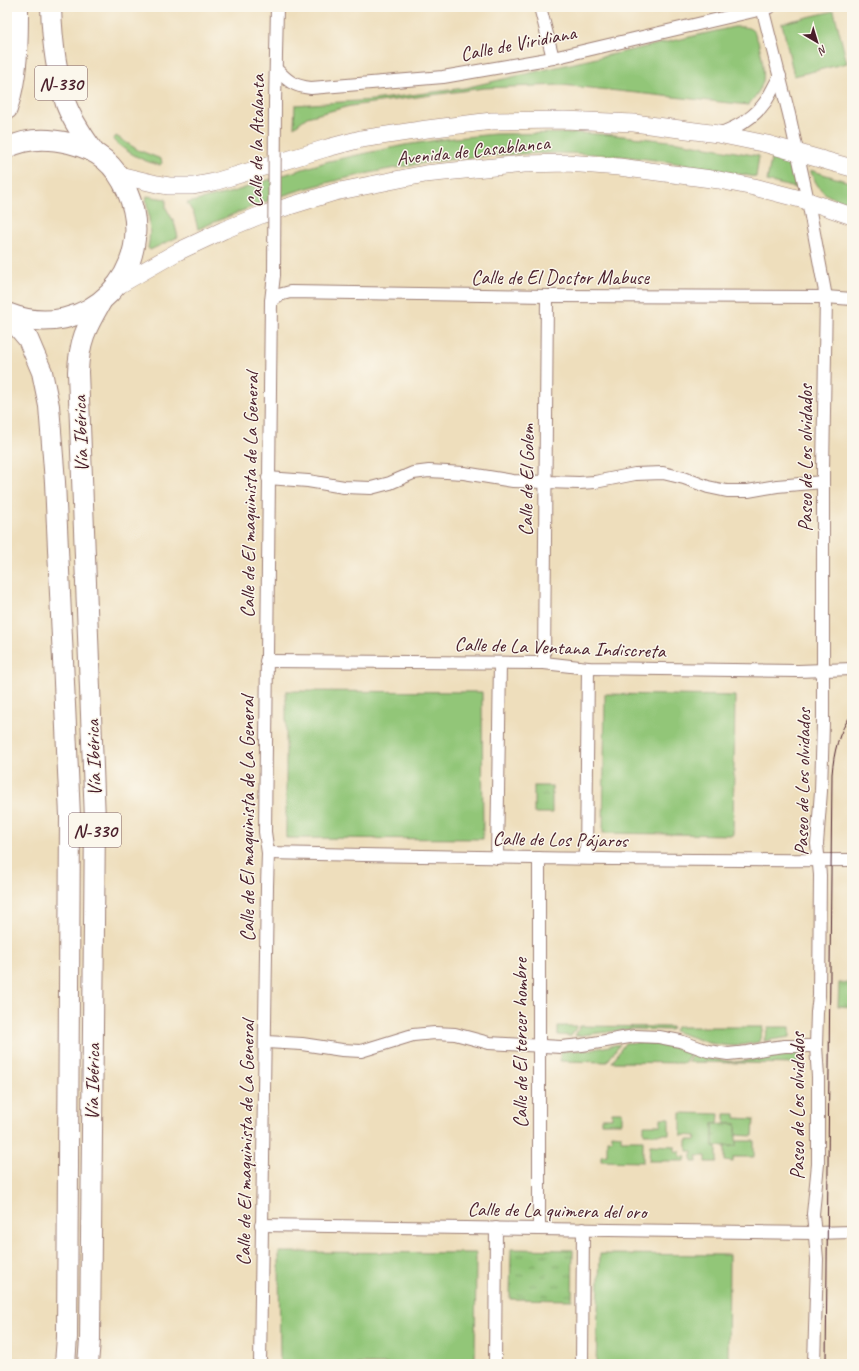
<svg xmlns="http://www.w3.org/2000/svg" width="859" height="1371" font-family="Caveat,sans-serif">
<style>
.grass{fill:#92c678;stroke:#6e7252}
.park{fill:url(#park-tufts);stroke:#6e7252}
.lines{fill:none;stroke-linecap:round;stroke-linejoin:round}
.minor-casing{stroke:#9c7e74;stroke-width:14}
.secondary-casing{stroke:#9c7e74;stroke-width:18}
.trunk-casing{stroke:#9c7e74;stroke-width:22}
.minor{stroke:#fff;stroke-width:12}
.secondary{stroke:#fff;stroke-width:17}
.trunk{stroke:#fff;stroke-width:20}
.tram{stroke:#4a1f2b;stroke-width:1}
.minor-bridge-casing{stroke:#9c7e74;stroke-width:14;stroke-linecap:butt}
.minor-bridge{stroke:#fff;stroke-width:12}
.labels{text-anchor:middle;stroke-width:3;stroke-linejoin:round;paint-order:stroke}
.shield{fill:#fbf7ec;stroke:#7f6065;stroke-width:1}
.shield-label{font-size:19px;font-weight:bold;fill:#4a1f2b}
.street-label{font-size:20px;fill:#4a1f2b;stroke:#fbf7ec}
</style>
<defs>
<pattern id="park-tufts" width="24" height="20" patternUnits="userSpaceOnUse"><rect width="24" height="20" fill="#92c678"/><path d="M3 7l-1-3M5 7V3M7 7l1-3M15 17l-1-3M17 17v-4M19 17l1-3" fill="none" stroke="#79a063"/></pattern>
</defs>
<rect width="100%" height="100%" fill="#fbf7ec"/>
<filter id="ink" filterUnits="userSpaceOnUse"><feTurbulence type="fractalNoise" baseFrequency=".025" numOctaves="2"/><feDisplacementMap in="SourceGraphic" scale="8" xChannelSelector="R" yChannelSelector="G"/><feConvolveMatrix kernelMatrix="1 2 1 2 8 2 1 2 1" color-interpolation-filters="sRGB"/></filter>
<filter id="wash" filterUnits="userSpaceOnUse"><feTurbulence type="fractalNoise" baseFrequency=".012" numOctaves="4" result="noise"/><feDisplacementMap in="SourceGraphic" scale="16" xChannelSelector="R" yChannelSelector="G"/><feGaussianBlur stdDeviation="0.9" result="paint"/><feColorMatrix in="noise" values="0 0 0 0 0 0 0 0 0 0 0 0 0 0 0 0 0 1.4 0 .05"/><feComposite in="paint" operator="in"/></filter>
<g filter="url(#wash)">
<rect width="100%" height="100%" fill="#eedebc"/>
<!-- grass -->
<g class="grass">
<polygon points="834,11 847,63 794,76 782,23"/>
<path d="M734,27C740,27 747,26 752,30C760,37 765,71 763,81C760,91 755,97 748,105L562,85L484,88L350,106L307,117L294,127L295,105L373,100L464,88Z"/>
<path d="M580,133L614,135L678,142L759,156L756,177C707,168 659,159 609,155C510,148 407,161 311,187C273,197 234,214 198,229L194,214L187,203L233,192L280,176L329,161L405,145L445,139L495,134Z"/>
<path d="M116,136L138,150L161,159L162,163L160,165C143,162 125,151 113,140Z"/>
<polygon points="771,159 793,164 796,188 767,181"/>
<path d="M810,170L852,183V204C828,197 820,195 810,170Z"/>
<path d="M147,196L166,199V208L174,222L178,237L150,250L148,248C150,238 150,228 149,219C149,212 145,202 147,196Z"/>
<polygon points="286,691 482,692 483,839 286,838"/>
<polygon points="605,694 735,696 733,835 603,833"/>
<polygon points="558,1026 577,1026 571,1036 558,1035"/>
<polygon points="580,1026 672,1027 671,1030 630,1029 575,1036"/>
<polygon points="676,1027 763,1027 759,1042 735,1046 722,1045 709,1043 674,1031"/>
<polygon points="768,1027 790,1027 790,1037 764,1041"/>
<polygon points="639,1042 667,1045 691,1053 684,1063 612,1062 625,1043"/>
<polygon points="620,1044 607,1062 560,1061 561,1051 589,1050"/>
<polygon points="798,1053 798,1064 687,1062 693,1054 711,1059 736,1062 750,1060 778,1054"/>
<polygon points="612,1112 622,1112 622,1123 601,1123 601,1118 612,1118"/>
<polygon points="681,1113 719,1114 718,1124 713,1124 713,1146 717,1146 717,1162 706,1162 706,1156 697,1156 697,1162 692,1162 692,1151 687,1151 687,1140 695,1140 696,1136 681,1135"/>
<polygon points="725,1114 735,1114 735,1118 754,1119 753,1136 736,1135 736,1124 725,1124"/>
<polygon points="661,1118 669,1118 669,1134 644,1134 644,1125 661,1125"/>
<polygon points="612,1134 621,1135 621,1140 643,1140 643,1162 601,1161 601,1156 607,1155 607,1140 612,1140"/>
<polygon points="736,1141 754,1141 754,1157 733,1157 733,1162 725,1161 725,1146 735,1146"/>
<polygon points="650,1145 675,1146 675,1151 680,1152 680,1157 686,1157 685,1161 649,1161"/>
<polygon points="279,1252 476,1253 475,1364 280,1364"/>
<polygon points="600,1254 729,1255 728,1364 596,1364"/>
</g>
<!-- park -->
<g class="park">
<rect x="534" y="786" width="18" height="27"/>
<polygon points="839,983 852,983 852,1007 838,1006"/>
<rect x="713" y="1124" width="23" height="22"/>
<polygon points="511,1249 573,1250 572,1300 510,1299"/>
</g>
</g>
<g filter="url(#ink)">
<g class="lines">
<!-- minor casing -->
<g class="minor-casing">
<g id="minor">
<polyline points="540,7 553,58"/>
<polyline points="762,7 789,114 808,201 826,297 823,469 823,723 821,791 817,844 820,875 819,996 817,1012 816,1046 818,1077 818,1164 813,1214 817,1259 814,1364"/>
<path d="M276,69C288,81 293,86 311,88L443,77L553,58L770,7"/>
<polyline points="275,103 277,7"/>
<path d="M718,134C736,128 755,117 766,101C771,93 775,84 780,76"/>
<polyline points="271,301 279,295 290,292 547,296 826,297 852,299"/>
<polyline points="268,478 308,481 344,487 371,488 390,483 413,473 429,471 464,473 513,481 579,483 595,482 635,474 663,473 684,478 708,487 727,491 748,491 777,486 823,482"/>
<polyline points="266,661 544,663 588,668 798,671 852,669"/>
<polyline points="544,663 547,296"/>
<path d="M268,853C462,857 657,861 852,860"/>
<polyline points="497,858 500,663"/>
<polyline points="539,858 539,1229"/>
<polyline points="586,858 588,668"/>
<polyline points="266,1042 302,1044 342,1050 361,1051 413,1035 435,1033 455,1034 489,1043 561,1047 582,1045 635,1036 659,1037 680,1041 708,1051 728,1054 748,1052 769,1048 785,1046 816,1046"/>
<polyline points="261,1225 815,1233 852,1232"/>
<polyline points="260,1364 267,886 268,853 265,832 271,301 274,275"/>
<polyline points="495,1364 496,1228"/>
<polyline points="582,1364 583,1229"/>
</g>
</g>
<!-- secondary casing -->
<g class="secondary-casing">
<g id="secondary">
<polyline points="119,175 157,184 169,186 193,186 214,182 327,148 361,139 427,129 492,121 564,120 634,123 718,134 767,144 852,168"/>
<polyline points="114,288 177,252 224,230 261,215 335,192 425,174 524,164 568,163 619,167 719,180 754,187 808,201 852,216"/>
</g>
</g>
<!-- trunk casing -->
<g class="trunk-casing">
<g id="trunk">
<path d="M51,7C52,39 56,73 66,104C72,121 84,137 94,152"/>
<path d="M7,109C18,76 18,41 18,7"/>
<path d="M7,148C26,138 48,138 69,143C98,150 115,164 127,191C161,269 86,345 7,313"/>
<polyline points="7,314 28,339 42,372 49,406 55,482 70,816 67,1337 65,1364"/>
<path d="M88,1364L90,1340L95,820L78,372C79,341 86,328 101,302"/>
</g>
</g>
<!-- minor -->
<use href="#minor" class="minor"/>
<!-- secondary -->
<use href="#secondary" class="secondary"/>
<!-- trunk -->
<use href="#trunk" class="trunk"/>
<!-- tram -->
<path class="tram" d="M826,1364L832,774C834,752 838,732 852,714"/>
<!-- minor-bridge casing -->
<g class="minor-bridge-casing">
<polyline id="minor-bridge" points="274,275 275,103"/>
</g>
<!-- minor-bridge -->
<use href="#minor-bridge" class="minor-bridge"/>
</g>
</g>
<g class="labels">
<!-- shield labels -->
<g class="shield">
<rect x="35" y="66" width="52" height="34" rx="3"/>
<rect x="69" y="813" width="52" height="34" rx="3"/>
</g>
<g class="shield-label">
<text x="61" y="90">N-330</text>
<text x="95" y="837">N-330</text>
</g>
<!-- street labels -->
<g class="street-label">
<text transform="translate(518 43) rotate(-11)" y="7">Calle de Viridiana</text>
<text transform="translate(256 141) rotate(-89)" y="7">Calle de la Atalanta</text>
<text transform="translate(473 150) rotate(-6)" y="7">Avenida de Casablanca</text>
<text x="560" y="284">Calle de El Doctor Mabuse</text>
<text transform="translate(80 434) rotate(-92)" y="7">Vía Ibérica</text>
<text transform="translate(805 458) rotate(-90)" y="7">Paseo de Los olvidados</text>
<text transform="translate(526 480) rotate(-89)" y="7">Calle de El Golem</text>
<text transform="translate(249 495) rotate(-89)" y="7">Calle de El maquinista de La General</text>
<text transform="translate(560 647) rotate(2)" y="7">Calle de La Ventana Indiscreta</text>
<text transform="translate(93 758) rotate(-92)" y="7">Vía Ibérica</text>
<text transform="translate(802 782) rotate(-89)" y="7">Paseo de Los olvidados</text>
<text transform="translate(247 819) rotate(-90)" y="7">Calle de El maquinista de La General</text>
<text transform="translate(560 839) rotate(1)" y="7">Calle de Los Pájaros</text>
<text transform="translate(520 1043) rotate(-90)" y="7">Calle de El tercer hombre</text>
<text transform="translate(92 1082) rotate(-89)" y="7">Vía Ibérica</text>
<text transform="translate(797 1106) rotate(-90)" y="7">Paseo de Los olvidados</text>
<text transform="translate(245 1143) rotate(-89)" y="7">Calle de El maquinista de La General</text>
<text transform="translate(557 1210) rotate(1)" y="7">Calle de La quimera del oro</text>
</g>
</g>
<!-- margin -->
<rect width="859" height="1371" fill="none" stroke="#fbf7ec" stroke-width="24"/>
<!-- north arrow -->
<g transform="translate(817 42) rotate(142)" stroke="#fbf7ec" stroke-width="3" paint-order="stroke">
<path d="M0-3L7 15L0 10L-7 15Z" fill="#4a1f2b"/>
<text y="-6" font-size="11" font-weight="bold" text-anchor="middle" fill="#4a1f2b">N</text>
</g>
</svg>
